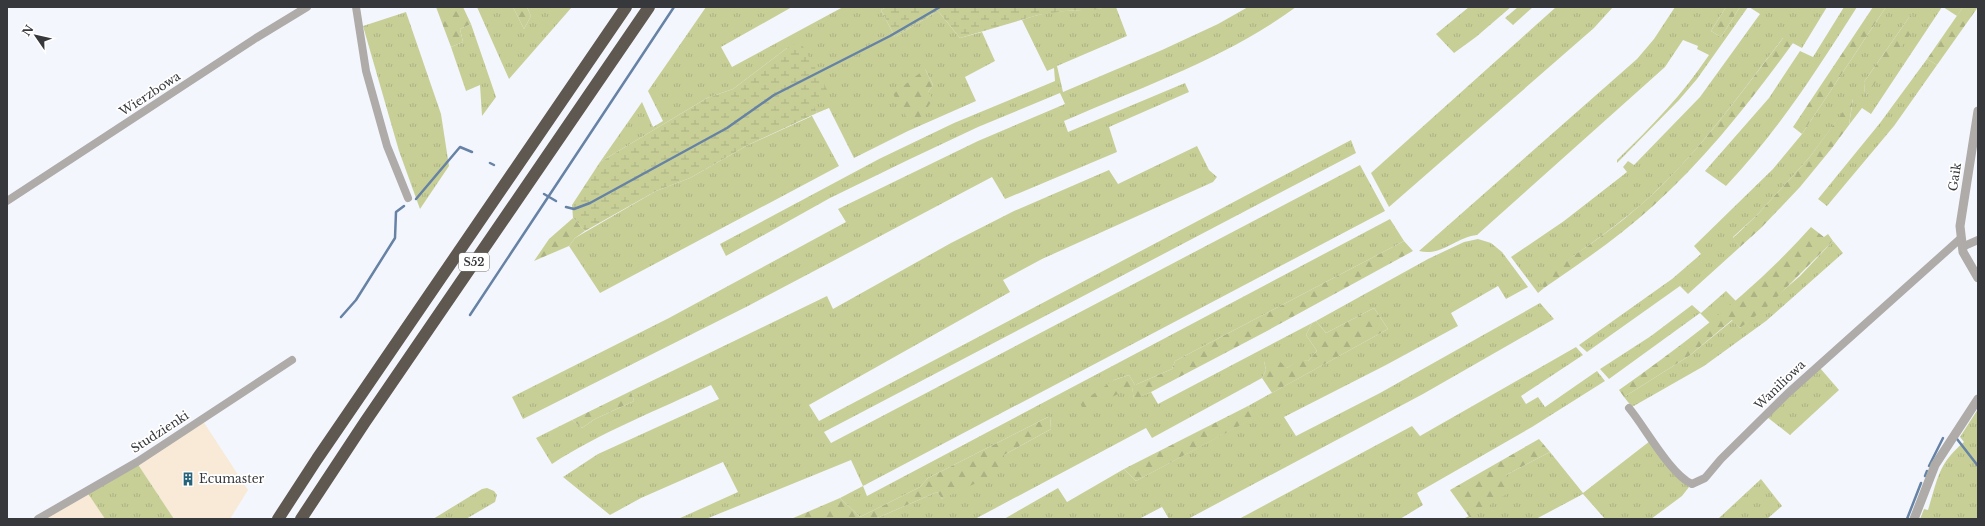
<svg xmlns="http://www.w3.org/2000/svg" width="1985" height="526" font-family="'Libre Baskerville',serif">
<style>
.industrial{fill:#f8ead6}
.grass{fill:url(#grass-tufts);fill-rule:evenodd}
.forest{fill:url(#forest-firs)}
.wetland{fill:url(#wetland-marsh)}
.green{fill:#c7cf97}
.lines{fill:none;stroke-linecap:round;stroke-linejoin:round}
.stream{stroke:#6682a5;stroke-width:2.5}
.minor{stroke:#aeaba8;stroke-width:8}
.tertiary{stroke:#aeaba8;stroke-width:9}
.motorway{stroke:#5e5851;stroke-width:12}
.labels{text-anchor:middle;stroke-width:3.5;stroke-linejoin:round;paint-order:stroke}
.shield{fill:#fff;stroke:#737476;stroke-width:1}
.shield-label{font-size:11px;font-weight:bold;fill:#37383c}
.street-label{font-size:12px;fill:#37383c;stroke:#fff}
.poi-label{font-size:12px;fill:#37383c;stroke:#fff;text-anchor:start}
</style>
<defs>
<pattern id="grass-tufts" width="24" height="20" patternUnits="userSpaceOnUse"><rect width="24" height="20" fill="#c7cf97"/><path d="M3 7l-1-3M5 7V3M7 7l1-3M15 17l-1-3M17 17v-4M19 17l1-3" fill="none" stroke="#acb283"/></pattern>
<pattern id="forest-firs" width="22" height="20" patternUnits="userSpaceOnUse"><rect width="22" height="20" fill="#c7cf97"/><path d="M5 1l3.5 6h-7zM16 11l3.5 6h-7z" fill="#acb283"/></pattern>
<pattern id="wetland-marsh" width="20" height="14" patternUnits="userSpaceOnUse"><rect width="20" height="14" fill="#c7cf97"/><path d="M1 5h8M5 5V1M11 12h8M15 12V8" fill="none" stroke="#acb283"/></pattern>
</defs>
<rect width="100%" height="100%" fill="#f4f6fe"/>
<!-- industrial -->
<g class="industrial">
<polygon points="203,421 248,490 230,519 174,519 137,463"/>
<polygon points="87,492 105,519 42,519"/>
</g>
<!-- grass -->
<g class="grass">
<polygon points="477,7 513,7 524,29 531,16 527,7 572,7 509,79"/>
<path d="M706,7H792L721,47L732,67L843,7H886L881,10L895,37L938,11L960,38L982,32L995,61L965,77L976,101L908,131L854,158L829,108L817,113L787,48L733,89L707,98L600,162L642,102L653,127L663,121L648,91ZM925,69L933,85L928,92Z"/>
<path d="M1108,7H1116L1127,36L1057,66L1063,92L1162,50L1218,24L1248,7H1296C1227,58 1142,87 1064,121L1068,132L1185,83L1189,92L1109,127L1117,152L1005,199L992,177L748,306L523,419L512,397L669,318L846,222L838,209L978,141L1065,104L1060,93L978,127L908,160L830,198L726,256L720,244L879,159L954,123L1055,81L1054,68L1047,71L1022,20C1036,15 1051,11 1066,11C1081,10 1093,10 1108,7Z"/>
<polygon points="1469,7 1511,7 1476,37 1454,53 1436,34"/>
<polygon points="1518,7 1533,7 1513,25 1505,18"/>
<polygon points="1556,7 1613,7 1594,28 1389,207 1371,173"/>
<path d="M1675,7H1726L1711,31L1721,37L1740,7H1748L1697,79L1679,100L1617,163V160C1651,127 1683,94 1709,55L1697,49L1698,46L1683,40L1665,67L1477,235C1456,237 1441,257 1419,251L1637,59L1654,39Z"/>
<path d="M1749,7H1827L1802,48L1783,38C1738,96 1694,160 1637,208C1606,234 1573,257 1539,279L1544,288L1538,293L1511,257L1564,221L1627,172L1623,167L1628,161L1634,165L1700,97L1760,14Z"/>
<path d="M1844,7H1857C1817,70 1778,131 1726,186L1705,171L1769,98L1800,51L1813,57Z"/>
<path d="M1886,7H1942L1871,114L1862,108L1849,125L1853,99L1809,158L1756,216L1733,237L1740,247L1688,294L1680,286L1587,352L1579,345L1672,279L1701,254L1694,246L1773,169L1802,134ZM1912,13L1866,96H1865L1864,82Z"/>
<polygon points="406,12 441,114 449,166 420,209 399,151 363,26"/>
<polygon points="471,24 496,97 482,116 480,85 466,91 451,47 463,42 460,29"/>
<polygon points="1927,59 1937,65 1894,126 1827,206 1818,199 1880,123"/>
<polygon points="812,116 839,166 600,293 569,246 575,238 656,191 690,178 748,145"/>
<path d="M1351,140L1356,153L824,432L831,443L1360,165L1385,211L863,486L867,496L1390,219L1404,241L1175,361L1172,369L1135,385L1129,375L1114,380L1084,410L1132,386L1134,399L1151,392L1158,404L1312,323L1306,335L1317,351L1308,361L1300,360L1287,368L1264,361L1266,370L1262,378L1152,438L1146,428L975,519H875L937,492L942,499L1004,455L1051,429L1050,416L928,478L920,487L860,517L840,498L863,486L851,460L706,519H678L738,492L723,462L641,498L610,515L563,477L598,454L719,399L711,385C658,410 601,432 552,464L536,438L572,420L582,428L595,419L634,401L631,391L827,296L833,309L951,243L1014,211L1109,170L1118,184L1197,146L1209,170L1217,177L1213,182L1042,259L1003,280L1010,292L809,405L819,421Z"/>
<polygon points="1478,239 1491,243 1502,252 1528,287 1506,299 1498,286 1451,313 1458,326 1386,365 1284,417 1296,436 1380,393 1540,303 1554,319 1423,394 1188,519 1169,519 1162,507 1139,519 1004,519 1058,488 1067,502 1124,469 1136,481 1253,418 1248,406 1388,329 1374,308 1326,333 1316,321 1428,259 1464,242"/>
<polygon points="1833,241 1843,253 1766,321 1704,366 1632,407 1624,397 1689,356 1733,320 1740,328 1800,276"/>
<polygon points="1726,291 1736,301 1710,323 1700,313 1609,379 1600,369 1651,336 1692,305 1701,313"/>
<polygon points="1576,347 1583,355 1521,396 1526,404 1538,397 1545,407 1597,371 1605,381 1532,427 1417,493 1423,505 1400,519 1239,519 1412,426 1420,436"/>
<polygon points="1820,368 1839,390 1790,435 1767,417"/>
<path d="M1978,409V519H1920L1924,509L1928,510C1938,478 1938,464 1964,442L1960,437Z"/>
<polygon points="1650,441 1660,456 1689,487 1682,496 1651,519 1605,519 1583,494 1536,519 1463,519 1469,516 1470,518 1506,475 1550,452 1583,493"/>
<polygon points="137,463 174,519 105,519 87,492"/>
<polygon points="1761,479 1782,506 1767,519 1718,519"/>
<polygon points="487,488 494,491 497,495 495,502 466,519 433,519 482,489"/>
</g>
<!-- forest -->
<g class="forest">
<polygon points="436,7 463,7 471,24 460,29 463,42 451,47"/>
<polygon points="513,7 527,7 531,16 524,29"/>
<polygon points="1726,7 1740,7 1721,37 1711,31"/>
<polygon points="1873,7 1886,7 1802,134 1793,127"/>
<polygon points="1963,7 1978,7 1937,65 1927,59"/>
<polygon points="1912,13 1914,29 1865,97 1864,82"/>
<path d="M1784,37L1793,43C1751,101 1706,158 1653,206C1619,237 1582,262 1544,288L1538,279C1572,257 1606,235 1637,208C1694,160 1738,96 1784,37Z"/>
<polygon points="925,69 933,85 928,92 933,99 922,116 910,123 893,94"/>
<polygon points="1853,98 1849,125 1832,148 1800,187 1761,228 1740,247 1733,238 1756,216 1809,158"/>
<polygon points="573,218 585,231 575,238 569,246 534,261 549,239"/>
<path d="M1811,227L1824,237L1828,234L1833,241L1768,306L1740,328L1732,320L1689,356L1624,397L1619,390C1689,340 1753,292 1811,227Z"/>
<polygon points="1404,241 1413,251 1267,331 1151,392 1134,400 1132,387 1084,411 1080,403 1114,380 1129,375 1135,385 1172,369 1175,361"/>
<polygon points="1374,308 1388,329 1272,393 1262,378 1266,370 1264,361 1276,358 1287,368 1300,359 1308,361 1317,351 1306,335 1312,323 1316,321 1326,333"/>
<polygon points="631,391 634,401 595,419 582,428 572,420"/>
<polygon points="1248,406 1254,418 1136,481 1124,469"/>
<polygon points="1050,416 1051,429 1004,455 1004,470 942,499 937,492 875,519 791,519 840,498 860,517 920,487 928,478"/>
<polygon points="1539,439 1550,452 1506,475 1508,493 1470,518 1450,490"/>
</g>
<!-- wetland -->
<g class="wetland">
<polygon points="886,7 1108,7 1092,10 1065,11 1038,15 960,38 938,11 895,37 881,10"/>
<polygon points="800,41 829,93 813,103 817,113 748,145 690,178 656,191 585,231 573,218 572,205 600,162 707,98 733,89 787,48"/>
</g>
<!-- green -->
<polygon class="green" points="1943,7 1963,7 1957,16"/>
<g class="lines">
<!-- stream -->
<g class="stream">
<polyline points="490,163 494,165"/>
<polyline points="544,194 556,201"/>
<polyline points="416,199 460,147 472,152"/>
<polyline points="566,207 574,209 590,203 727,128 774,95 890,36 940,7"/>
<polyline points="470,315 674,7"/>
<polyline points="341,317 356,300 395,238 396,212 404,206"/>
<polyline points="1957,439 1978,466"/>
<polyline points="1929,466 1943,438"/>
<polyline points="1925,476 1927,471"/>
<polyline points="1907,519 1921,483"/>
</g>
<!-- minor -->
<g class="minor">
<polyline points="356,7 366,71 387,146 408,198"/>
<polyline points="7,201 256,38 307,7"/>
<polyline points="1962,247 1978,240"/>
<path d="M1629,408C1645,427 1670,474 1692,484L1705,478L1721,459L1788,393L1960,239"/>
<polyline points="38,519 137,462 292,360"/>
</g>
<!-- tertiary -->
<g class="tertiary">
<polyline points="1978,111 1960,226 1963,252 1978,278"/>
<polyline points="1914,519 1935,465 1978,399"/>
</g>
<!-- motorway -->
<g class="motorway">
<polyline points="278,519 317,459 626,7"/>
<polyline points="301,519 365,422 649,7"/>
</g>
</g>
<!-- icons -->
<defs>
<g id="building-bare" transform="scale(1.08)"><path d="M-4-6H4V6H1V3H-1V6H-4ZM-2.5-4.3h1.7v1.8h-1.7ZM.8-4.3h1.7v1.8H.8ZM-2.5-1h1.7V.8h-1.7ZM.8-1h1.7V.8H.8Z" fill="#26637a" stroke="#fff" stroke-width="2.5" paint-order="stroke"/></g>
</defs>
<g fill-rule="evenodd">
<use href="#building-bare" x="188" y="479"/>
</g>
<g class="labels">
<!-- shield labels -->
<rect class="shield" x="459" y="253" width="30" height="18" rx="3"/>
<g class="shield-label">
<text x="474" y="266">S52</text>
</g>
<!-- street labels -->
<g class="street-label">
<text transform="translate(150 94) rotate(-33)" y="4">Wierzbowa</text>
<text transform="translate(1955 177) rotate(-81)" y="4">Gaik</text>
<text transform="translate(1780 385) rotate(-44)" y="4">Waniliowa</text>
<text transform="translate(160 432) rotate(-33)" y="4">Studzienki</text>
</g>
<!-- poi labels -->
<g class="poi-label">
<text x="199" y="483">Ecumaster</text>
</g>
</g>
<!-- border -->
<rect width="1985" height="526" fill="none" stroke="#37383c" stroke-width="16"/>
<!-- north arrow -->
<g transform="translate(36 36) rotate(304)" stroke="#ffffff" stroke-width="3" paint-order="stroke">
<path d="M0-3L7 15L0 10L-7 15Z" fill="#37383c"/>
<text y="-6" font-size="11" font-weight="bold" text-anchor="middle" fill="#37383c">N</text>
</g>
</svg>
